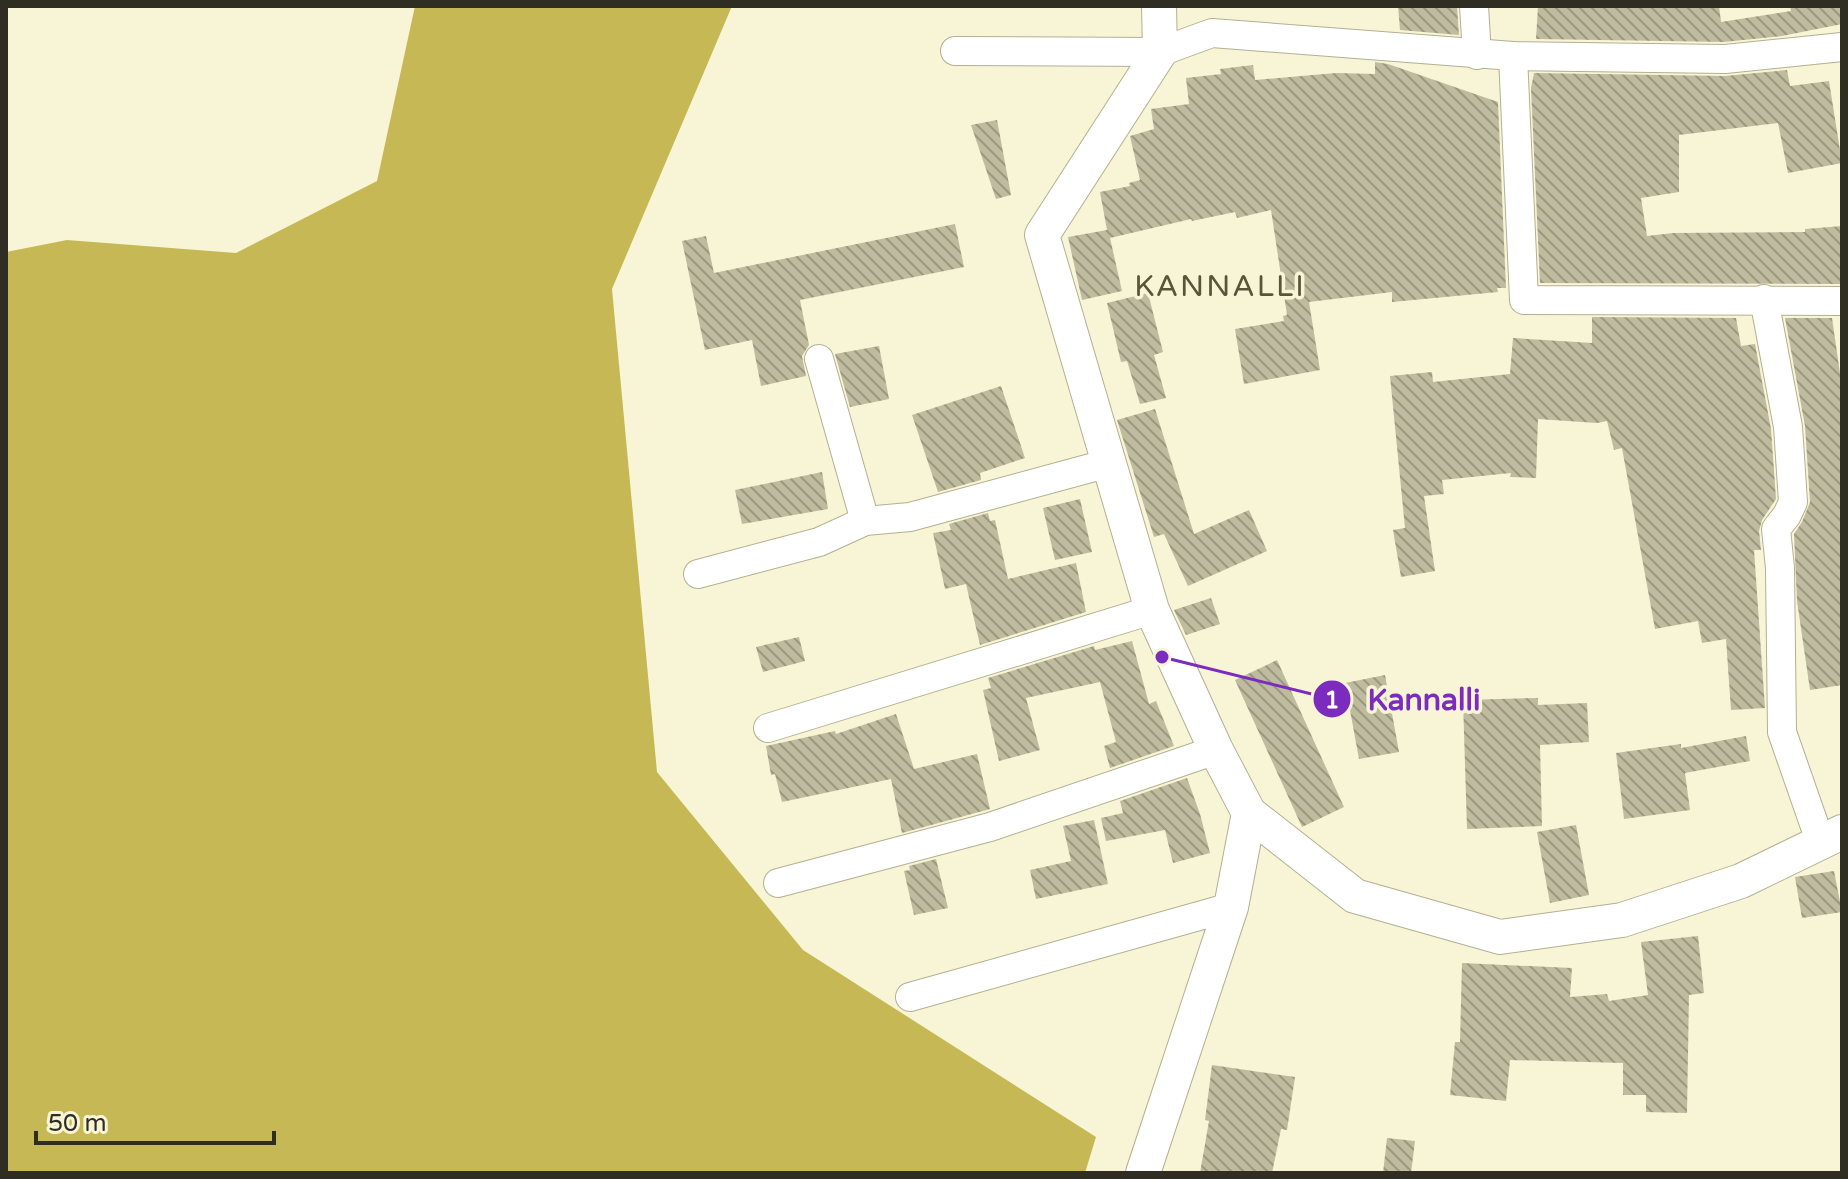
<svg xmlns="http://www.w3.org/2000/svg" width="1848" height="1179" font-family="'Varela Round',sans-serif">
<style>
.water{fill:#c6b955}
.building{fill:url(#building-back-hatch)}
.lines{fill:none;stroke-linecap:round;stroke-linejoin:round}
.minor-casing{stroke:#b3b092;stroke-width:30}
.tertiary-casing{stroke:#b3b092;stroke-width:36}
.minor{stroke:#fff;stroke-width:28}
.tertiary{stroke:#fff;stroke-width:34}
.labels{text-anchor:middle;stroke-width:7;stroke-linejoin:round;paint-order:stroke}
.neighbourhood-label{font-size:30px;letter-spacing:2px;fill:#58553a;stroke:#f8f5d6}
.leader{fill:none;stroke:#7b2cbf;stroke-width:3}
.callout-dot{fill:#7b2cbf;stroke:#f8f5d6;stroke-width:3}
.mark-label{font-size:24px;text-anchor:middle;font-weight:bold;fill:#fff}
.callout-label{font-size:30px;text-anchor:middle;font-weight:bold;fill:#7b2cbf;stroke:#f8f5d6;stroke-width:7;stroke-linejoin:round;paint-order:stroke}
</style>
<defs>
<pattern id="building-back-hatch" width="6" height="6" patternUnits="userSpaceOnUse" patternTransform="scale(2)"><rect width="6" height="6" fill="#bfbb9e"/><path d="M-1 5l2 2M0 0l6 6M5-1l2 2" fill="none" stroke="#9c9880"/></pattern>
</defs>
<rect width="100%" height="100%" fill="#f8f5d6"/>
<!-- water -->
<polygon class="water" points="415,6 732,6 612,289 657,772 803,950 1096,1137 1085,1173 6,1173 6,252 67,240 236,253 377,181"/>
<!-- building -->
<g class="building">
<polygon points="1398,6 1457,6 1459,35 1400,30"/>
<polygon points="1538,6 1719,6 1721,22 1791,11 1790,6 1842,6 1842,24 1782,36 1724,42 1536,39"/>
<polygon points="1375,62 1388,64 1498,102 1506,288 1497,288 1498,292 1392,302 1392,292 1309,302 1320,370 1244,384 1235,329 1284,321 1283,316 1287,315 1271,210 1237,218 1235,212 1192,221 1191,219 1110,238 1122,291 1082,300 1068,237 1107,230 1100,192 1130,186 1129,183 1140,180 1130,136 1154,129 1151,109 1189,104 1186,78 1221,74 1220,69 1253,65 1255,80 1336,73 1375,74"/>
<polygon points="1787,70 1790,86 1829,81 1842,163 1788,173 1778,123 1679,135 1679,192 1641,198 1647,236 1673,233 1805,232 1805,229 1842,226 1842,284 1540,283 1531,88 1534,73 1725,76"/>
<polygon points="997,120 1011,195 996,199 971,125"/>
<polygon points="955,224 964,267 800,300 809,345 802,356 806,376 761,386 752,340 705,350 682,241 706,236 714,273"/>
<polygon points="1148,293 1163,352 1154,355 1166,398 1140,404 1127,361 1121,362 1107,303"/>
<polygon points="1592,317 1736,318 1741,346 1755,344 1771,429 1776,499 1762,520 1759,531 1761,550 1754,550 1765,708 1731,710 1726,639 1702,643 1698,621 1655,629 1622,448 1614,450 1607,421 1597,423 1538,419 1536,478 1510,477 1511,473 1442,480 1444,494 1424,496 1435,571 1401,577 1393,530 1405,528 1390,376 1432,372 1433,382 1510,374 1513,338 1592,343"/>
<polygon points="1785,318 1832,318 1842,387 1842,685 1810,690 1797,601 1794,534 1802,522 1810,502 1805,426"/>
<polygon points="879,346 889,399 850,407 835,354"/>
<polygon points="1001,386 1025,458 980,473 981,480 938,492 912,415"/>
<polygon points="1155,409 1194,534 1249,510 1267,551 1188,586 1164,534 1154,537 1117,420"/>
<polygon points="822,472 828,509 742,524 735,490"/>
<polygon points="1080,499 1092,552 1055,560 1043,508"/>
<polygon points="988,513 990,521 995,520 1008,579 1076,563 1086,612 980,645 966,584 945,589 933,533 951,530 949,524"/>
<polygon points="1211,598 1220,624 1186,635 1174,610"/>
<polygon points="799,637 805,661 763,672 756,647"/>
<polygon points="1132,641 1149,704 1156,701 1174,746 1110,768 1104,746 1116,742 1100,682 1026,698 1040,750 999,761 983,690 991,688 988,678 1094,646 1095,650"/>
<polygon points="1277,660 1344,807 1302,827 1235,680"/>
<polygon points="1385,675 1399,752 1359,759 1345,683"/>
<polygon points="1538,698 1538,705 1587,703 1589,742 1540,745 1542,826 1467,829 1463,700"/>
<polygon points="896,714 914,769 977,754 990,809 902,833 891,779 782,802 775,774 771,775 766,746 835,731 836,734"/>
<polygon points="1746,736 1750,761 1685,773 1690,810 1624,819 1616,753 1681,744 1681,748"/>
<polygon points="1187,778 1200,814 1210,853 1173,863 1165,830 1106,841 1101,818 1123,813 1120,801"/>
<polygon points="1094,820 1108,884 1036,899 1030,870 1071,861 1063,826"/>
<polygon points="1576,825 1589,895 1550,903 1537,832"/>
<polygon points="936,859 948,908 914,915 904,871 910,870 909,866"/>
<polygon points="1834,871 1842,912 1802,918 1795,877"/>
<polygon points="1698,936 1704,993 1689,995 1687,1113 1646,1112 1646,1095 1623,1095 1623,1063 1510,1060 1506,1101 1450,1095 1455,1042 1460,1042 1462,963 1572,968 1570,997 1607,994 1609,1001 1648,995 1641,942"/>
<polygon points="1212,1065 1295,1077 1287,1130 1281,1129 1272,1173 1200,1173 1209,1121 1205,1120"/>
<polygon points="1387,1138 1415,1141 1411,1173 1383,1173"/>
</g>
<g class="lines">
<!-- minor casing -->
<g class="minor-casing">
<g id="minor">
<polyline points="1474,6 1477,55"/>
<polyline points="955,51 1160,52 1212,33 1513,56 1725,59 1842,47"/>
<polyline points="1513,56 1524,300 1842,301"/>
<polyline points="1764,299 1788,427 1793,502 1787,515 1776,529 1780,568 1782,732 1820,841"/>
<polyline points="819,359 865,521"/>
<polyline points="698,574 819,542 865,521 910,517 1109,463"/>
<polyline points="768,728 1152,610"/>
<polyline points="778,883 990,827 1216,750"/>
<polyline points="910,997 1231,907"/>
</g>
</g>
<!-- tertiary casing -->
<g class="tertiary-casing">
<g id="tertiary">
<polyline points="1249,813 1355,896 1500,937 1622,920 1741,881 1842,832"/>
<polyline points="1143,1173 1231,907 1249,813 1216,750 1152,610 1042,235 1160,52 1159,6"/>
</g>
</g>
<!-- minor -->
<use href="#minor" class="minor"/>
<!-- tertiary -->
<use href="#tertiary" class="tertiary"/>
</g>
<g class="labels">
<!-- neighbourhood labels -->
<g class="neighbourhood-label">
<text x="1220" y="296">KANNALLI</text>
</g>
</g>
<!-- callouts -->
<path class="leader" d="M1162 657L1332 699"/>
<g class="callout-dot">
<circle cx="1162" cy="657" r="8"/>
<circle cx="1332" cy="699" r="20"/>
</g>
<g class="mark-label">
<text x="1332" y="708">1</text>
</g>
<g class="callout-label">
<text x="1424" y="710">Kannalli</text>
</g>
<!-- border -->
<rect width="1848" height="1179" fill="none" stroke="#302e23" stroke-width="16"/>
<!-- scale -->
<path d="M36 1131v12h238v-12" fill="none" stroke="#302e23" stroke-width="4"/>
<text x="48" y="1131" font-size="24" fill="#302e23" stroke="#f8f5d6" stroke-width="6" paint-order="stroke">50 m</text>
</svg>
